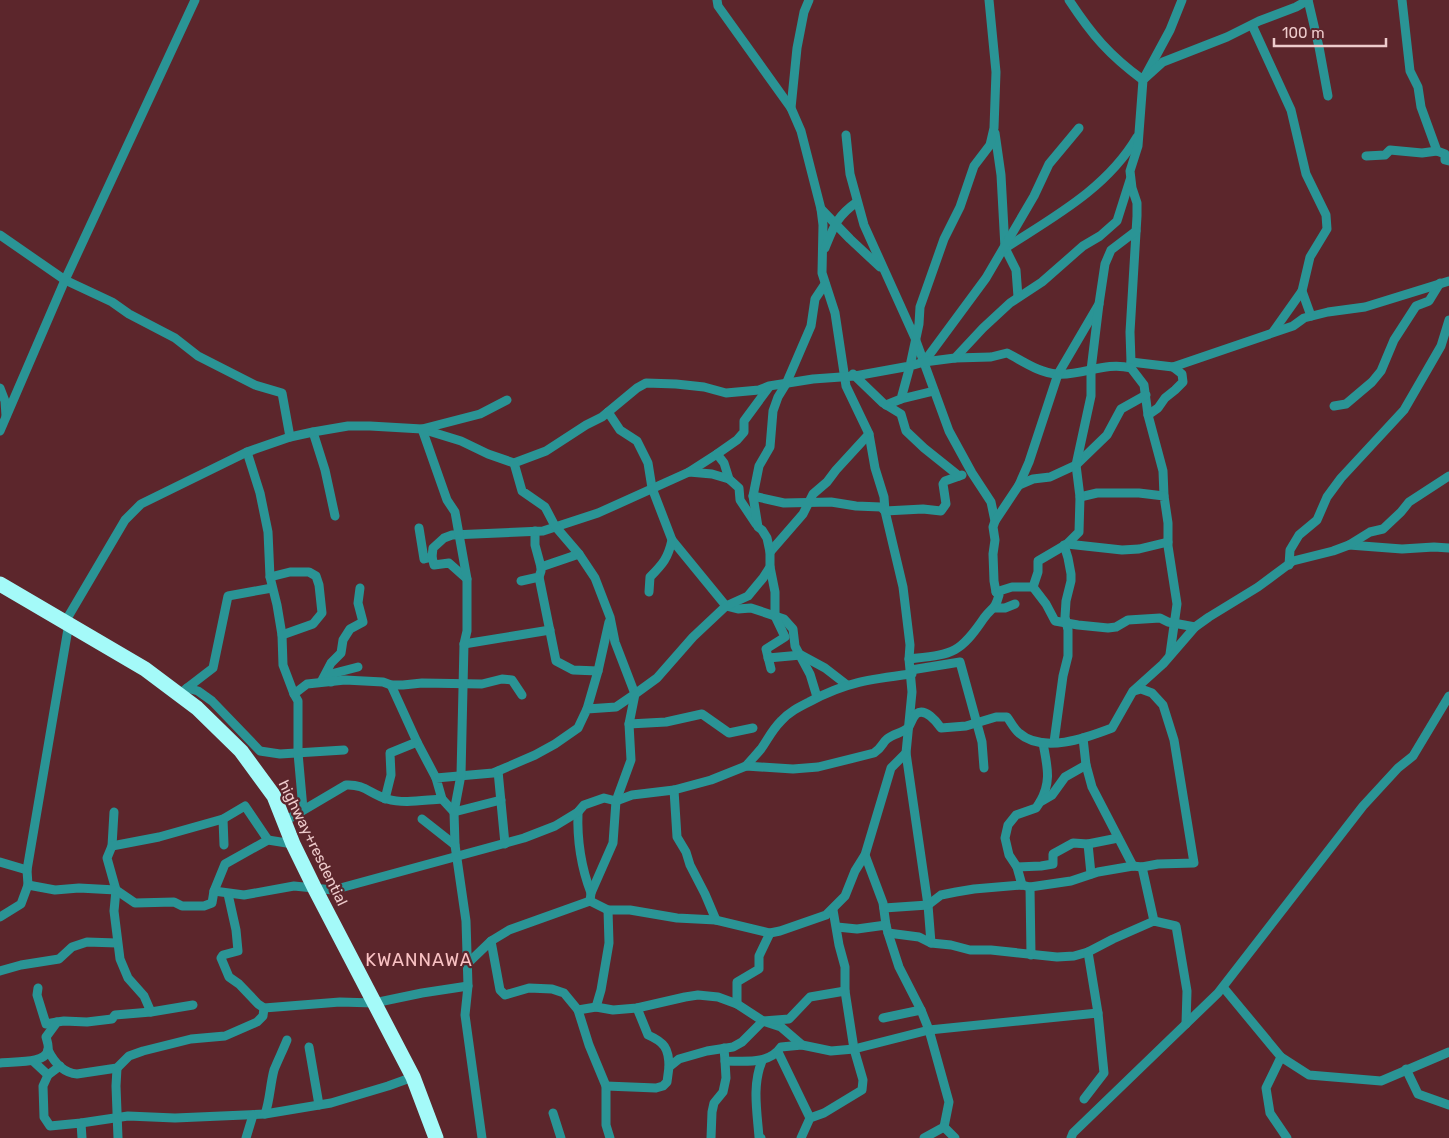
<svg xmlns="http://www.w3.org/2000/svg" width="1449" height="1138" font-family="Rubik,sans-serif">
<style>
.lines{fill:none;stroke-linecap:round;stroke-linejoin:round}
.minor{stroke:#2a9495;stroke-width:9}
.highway{stroke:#a4faf9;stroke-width:15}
.labels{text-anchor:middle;stroke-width:4.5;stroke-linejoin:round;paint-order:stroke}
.street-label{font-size:15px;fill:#eecbcc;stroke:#5c262c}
.quarter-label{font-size:18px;letter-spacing:1px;fill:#fac2c4;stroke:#5c262c}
</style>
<rect width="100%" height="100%" fill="#5c262c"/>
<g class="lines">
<!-- minor -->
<g class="minor">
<polyline points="717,0 718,6 791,108"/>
<polyline points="809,0 804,12 797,48 791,108 801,131 821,209 823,225 822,273 835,313 846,386 869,434 875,468 884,497 885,511 903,587 910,645 909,659 912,692 906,753 928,905 931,943"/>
<path d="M1069,0C1092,35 1109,55 1143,80L1170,30L1182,0"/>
<polyline points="1308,0 1319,47 1328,96"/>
<polyline points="1402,0 1410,71 1418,87 1421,107 1437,151 1445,154 1445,160 1449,161"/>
<polyline points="1252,25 1291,110 1306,174 1326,215 1327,229 1310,257 1302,291 1311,316"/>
<polyline points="995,133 1001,175 1005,248 1016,270 1018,297"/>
<polyline points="846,135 850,174 864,225 915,338 949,431 972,473 991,502 995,521 993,527 995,540 993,554 994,581 996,592"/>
<polyline points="1366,156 1385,155 1390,150 1422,153 1437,151"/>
<polyline points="821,209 850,239 880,267"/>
<polyline points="0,235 65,280 112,302 129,314 175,338 198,356 255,385 282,393 290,437"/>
<path d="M1007,247C1055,216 1107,188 1137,137"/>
<path d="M825,248C834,226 837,216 857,202"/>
<polyline points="1273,332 1302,291"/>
<path d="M955,358L991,357L1007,353C1023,361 1039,373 1057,374C1083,376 1105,361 1131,368V362"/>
<polyline points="924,362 986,278 1034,196 1049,164 1079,128"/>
<polyline points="1173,367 1131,362 1130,332 1137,216 1137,203 1132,188 1130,171 1138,146 1143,80 1163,62 1227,37 1259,21 1296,7 1308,0"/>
<polyline points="1131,368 1144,385 1148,415"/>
<polyline points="853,374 855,376 910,366 919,324 920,307 944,239 960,207 974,166 990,145 994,128 996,72 989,0"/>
<polyline points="0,388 5,401 6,416"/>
<polyline points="901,399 934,391"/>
<polyline points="886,405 901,399 910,366 924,362 955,358 983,328 1010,303 1042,282 1083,246 1100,236 1117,221 1130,180"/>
<polyline points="1334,406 1346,404 1372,382 1381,371 1394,340 1416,306 1429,301 1440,283"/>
<polyline points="608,412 620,430 637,441 648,463 652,488 672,540 726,606 738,609 751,608 784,619 793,629 795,646 810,674 817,697"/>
<polyline points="0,431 65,280 195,0"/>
<polyline points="313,432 325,470 335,516"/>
<polyline points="247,452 260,493 268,532 270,577 277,605 282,635 283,665 294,694"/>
<polyline points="689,472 717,454"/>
<polyline points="1019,485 1033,479 1050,477 1076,465 1107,435 1121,409 1146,395"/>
<polyline points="753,496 784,503 831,502 856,506 881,507 885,511 923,509 941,511 946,504 943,484 945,481 962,475"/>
<polyline points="1164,496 1163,471 1148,415 1158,408 1165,398 1175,390 1183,382 1182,374 1173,367 1293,326 1304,318 1328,312 1365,307 1449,281"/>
<polyline points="1080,497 1097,493 1139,493 1164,496 1168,523 1168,546 1177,604 1170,654"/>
<polyline points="995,521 1019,485 1029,462 1058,374 1099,304 1105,264 1111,250 1136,231"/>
<polyline points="756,524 740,500 739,488 729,479 724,463 717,454 737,440 744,432 744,421 769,387"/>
<polyline points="419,528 424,559 432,557"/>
<polyline points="535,531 535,545 541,567"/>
<polyline points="1067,544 1122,550 1139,549 1168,542"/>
<polyline points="1349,545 1402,549 1434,547 1449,548"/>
<polyline points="770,552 803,514 813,494 827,482 836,470 869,434"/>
<polyline points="1289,565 1290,550 1299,535 1317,520 1327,497 1341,478 1404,410 1441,346 1449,320"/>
<polyline points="770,567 775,592 775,616 785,637 766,649 771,669"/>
<polyline points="270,577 290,572 309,572 316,576 319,585 322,613 313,624 282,635"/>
<polyline points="539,577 556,661 573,670 598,671"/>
<polyline points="467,579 449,563 434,565 432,557 433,548 444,538 452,535 543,531 598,513 689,472 712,474 729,479"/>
<polyline points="521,581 539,577 541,571 541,567 579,554"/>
<polyline points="1033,587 1046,604 1055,621 1078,625 1108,628 1116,627 1128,620 1160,618 1168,622 1195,627"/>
<path d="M649,592L650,577C663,564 668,558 672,540"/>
<polyline points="995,608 1005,608 1015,604"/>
<polyline points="65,622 125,520 141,504 247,452 290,437 313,432 348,426 370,426 422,429 461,441 488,454 514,463 546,451 586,425 602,417 637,388 646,383 676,384 704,387 726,393 759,390 769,386 813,379 855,376 883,403 901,414 906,431 924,448 959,476"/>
<polyline points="464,644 550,630"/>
<polyline points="768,658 801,655 825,668 847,685"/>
<path d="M909,659C952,654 959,655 984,618C992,607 995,610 999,595L996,592L1012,587H1033L1038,572V561L1067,544L1079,532L1080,497L1076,465L1091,396V370L1099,304"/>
<polyline points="911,670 960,662 982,742 984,768"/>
<polyline points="321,682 331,663 341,653 343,640 350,629 363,622 358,603 360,588"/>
<polyline points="331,682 331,674 358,667"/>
<polyline points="391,685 417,742 436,778"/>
<polyline points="187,688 213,668 228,596 272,588"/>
<polyline points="180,694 187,688 198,691 212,701 260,751 280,754 344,750"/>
<polyline points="587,709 598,671 609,622"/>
<polyline points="629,724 666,722 702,714 729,733 753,728"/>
<polyline points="1083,738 1086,765 1092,787 1133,866"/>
<polyline points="1054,742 1063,676 1068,656 1068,630 1065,617 1066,601 1071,581 1071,574 1068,558 1064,545"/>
<path d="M746,766C751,760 756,755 761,749C768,739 772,730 781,721C789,712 799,707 809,702C846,682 871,679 912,674"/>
<polyline points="498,771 505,844"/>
<polyline points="674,790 677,837 686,852 690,865 705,894 716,920"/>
<polyline points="385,799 391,775 390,753 417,742"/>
<polyline points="442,799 454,812 501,800"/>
<path d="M1040,802C1052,781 1047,766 1043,743"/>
<polyline points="303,809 298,753 298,701 294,694 307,684 345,680 383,682 391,685 403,685 422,683 482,684 502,679 512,680 522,695"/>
<polyline points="114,812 112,846 107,858 116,890 114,911 120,959 128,978 144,996 151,1012"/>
<path d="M578,812C577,840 581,867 591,893"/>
<polyline points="223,819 224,845"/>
<polyline points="422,819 455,845"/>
<path d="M285,821L346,785C365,784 370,794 387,799C404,804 424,800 442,799L436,778L493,773L498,771L535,755L555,744L578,728L587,709L616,707L635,694L615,642L610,617L595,578L579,554L555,526L545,507L522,491L514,463"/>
<polyline points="1088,844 1091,874"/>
<polyline points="112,846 159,837 223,819 245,806 268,840"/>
<polyline points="865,855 883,903 886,925"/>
<polyline points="0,862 27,870"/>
<polyline points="1017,867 1041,866 1053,864 1053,854 1073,843 1088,844 1118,838"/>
<polyline points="1142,867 1154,921"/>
<polyline points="28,885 27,870 69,623"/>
<polyline points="1022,885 1017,867 1009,855 1005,838 1008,825 1016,815 1036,808 1040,802 1052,795 1065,777 1086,765"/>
<polyline points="1030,887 1031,955"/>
<path d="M214,891L244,895L294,886L333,890L524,838L555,826L578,812L584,805L604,798L616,801L632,795L674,790L711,780L746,766L793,769L818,767L874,753C883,747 882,743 887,739C893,734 902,733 908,728C911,724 912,718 916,714C925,707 937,722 941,728L966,726L996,717H1007C1011,722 1014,729 1019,733C1043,754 1086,738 1112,728L1133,691L1163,664L1195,627L1209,617L1258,587L1293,561L1333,551L1349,545L1370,532L1383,529L1401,512L1409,502L1449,476"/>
<polyline points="228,894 236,930 238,951 223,955 221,958 229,977 239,984 258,1004 264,1008 340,1002 374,1003 422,993 468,986"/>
<polyline points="590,901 591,893 613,843 616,801 631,760 629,724 635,694 657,678 693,637 726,606 748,596 763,578 770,567 770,552 767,538 762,530 758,527 753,496 759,466 770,447 773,411 778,397 786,384 811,326 815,299 825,284"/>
<polyline points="884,908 928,905 941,895 956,892 974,889 1022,885 1030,887 1071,881 1098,872 1133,866 1142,867 1158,864 1194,863 1174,740 1163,705 1152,693 1141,689 1134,691"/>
<polyline points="0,917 21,904 28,885 55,890 79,888 116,890 135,903 174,902 182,906 204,906 212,903 214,891 225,864 268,840 293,844"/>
<polyline points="837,927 857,929 886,925 888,933 919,937 931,943 951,945 970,950 991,950 1057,957 1074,956 1088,952 1113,939 1154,921 1176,926 1187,991 1186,1024"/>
<polyline points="888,933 899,967 921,1010 929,1030 949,1102 944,1127 924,1138"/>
<polyline points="491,941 500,990 505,995 529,988 552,989 564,993 578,1010 589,1045 606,1086 606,1125 610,1138"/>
<polyline points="466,965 491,941 509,930 590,901 608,910 630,910 677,918 716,920 770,933 780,931 826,915 845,896 855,871 865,855 891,768 906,753"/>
<polyline points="0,971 21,965 59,959 72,947 87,942 117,943"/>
<polyline points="1223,987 1281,1057 1266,1088 1270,1113 1287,1138"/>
<polyline points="38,988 37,995 46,1024 57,1022"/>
<polyline points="737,1004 737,982 759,969 759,956 770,933"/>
<polyline points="596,1007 601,990 609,943 608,910"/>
<path d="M637,1008L648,1035C664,1042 669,1048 669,1067"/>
<polyline points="578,1010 596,1007 613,1010 637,1008 685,997 698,995 718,997 737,1004 763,1021 781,1027 802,1045 831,1051 854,1049 929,1030 1098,1013"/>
<polyline points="883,1018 921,1010"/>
<polyline points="309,1047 319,1105"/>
<path d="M724,1048L725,1061C744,1061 769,1065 781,1047L802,1045"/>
<path d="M48,1050C54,1062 63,1073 77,1074L117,1068L129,1056L143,1051L191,1039L225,1036L257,1022L263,1016L264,1008"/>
<polyline points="778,1052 810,1118"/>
<polyline points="1281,1057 1309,1075 1381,1081 1449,1052"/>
<polyline points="33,1061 48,1075"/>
<path d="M0,1063C11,1061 47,1065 48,1049C49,1046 47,1041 46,1037L57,1022L64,1021L87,1022L112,1019L115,1015L151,1012L193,1005"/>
<polyline points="60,1066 48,1075 43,1086 44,1117 50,1126 81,1123 128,1116 175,1118 265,1114 331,1103 388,1086 413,1077"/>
<polyline points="117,1068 116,1086 118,1138"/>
<polyline points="1406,1069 1418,1094 1449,1105"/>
<polyline points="606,1086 656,1088 663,1086 667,1082 669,1067 679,1059 707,1051 733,1047 742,1042 763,1021 789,1019 810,997 845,991"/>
<polyline points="1084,1099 1104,1073 1098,1013 1088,952"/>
<polyline points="553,1113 561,1138"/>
<path d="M265,1114C270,1100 270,1085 274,1070C278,1060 283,1050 287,1040"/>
<polyline points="81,1123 82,1138"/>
<polyline points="944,1127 955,1138"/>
<polyline points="246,1138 253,1115"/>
<polyline points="482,1138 465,1015 468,986 466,921 455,845 454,812 461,775 464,644 467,631 467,579 455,512 447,500 422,429 480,414 507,400"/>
<polyline points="711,1138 712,1112 714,1103 723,1092 726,1078 725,1061"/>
<path d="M761,1138L759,1137C757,1111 752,1085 762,1061"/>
<polyline points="801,1138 810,1118 824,1113 862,1090 863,1080 854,1049 845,991 845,967 839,945 833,910"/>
<polyline points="1071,1138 1073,1133 1218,993 1363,806 1398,768 1413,756 1449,696"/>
</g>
<!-- highway -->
<polyline class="highway" points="0,584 145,669 197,708 241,751 274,796 293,844 315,889 413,1077 436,1138"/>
</g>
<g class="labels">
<!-- street labels -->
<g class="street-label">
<text transform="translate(313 843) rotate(64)" y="5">highway+resdential</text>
</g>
<!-- quarter labels -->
<g class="quarter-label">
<text x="419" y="966">KWANNAWA</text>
</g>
</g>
<!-- scale -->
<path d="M1274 38v8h112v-8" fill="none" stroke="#eecbcc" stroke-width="2.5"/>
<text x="1282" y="38" font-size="15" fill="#eecbcc" stroke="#5c262c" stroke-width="4" paint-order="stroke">100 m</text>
</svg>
